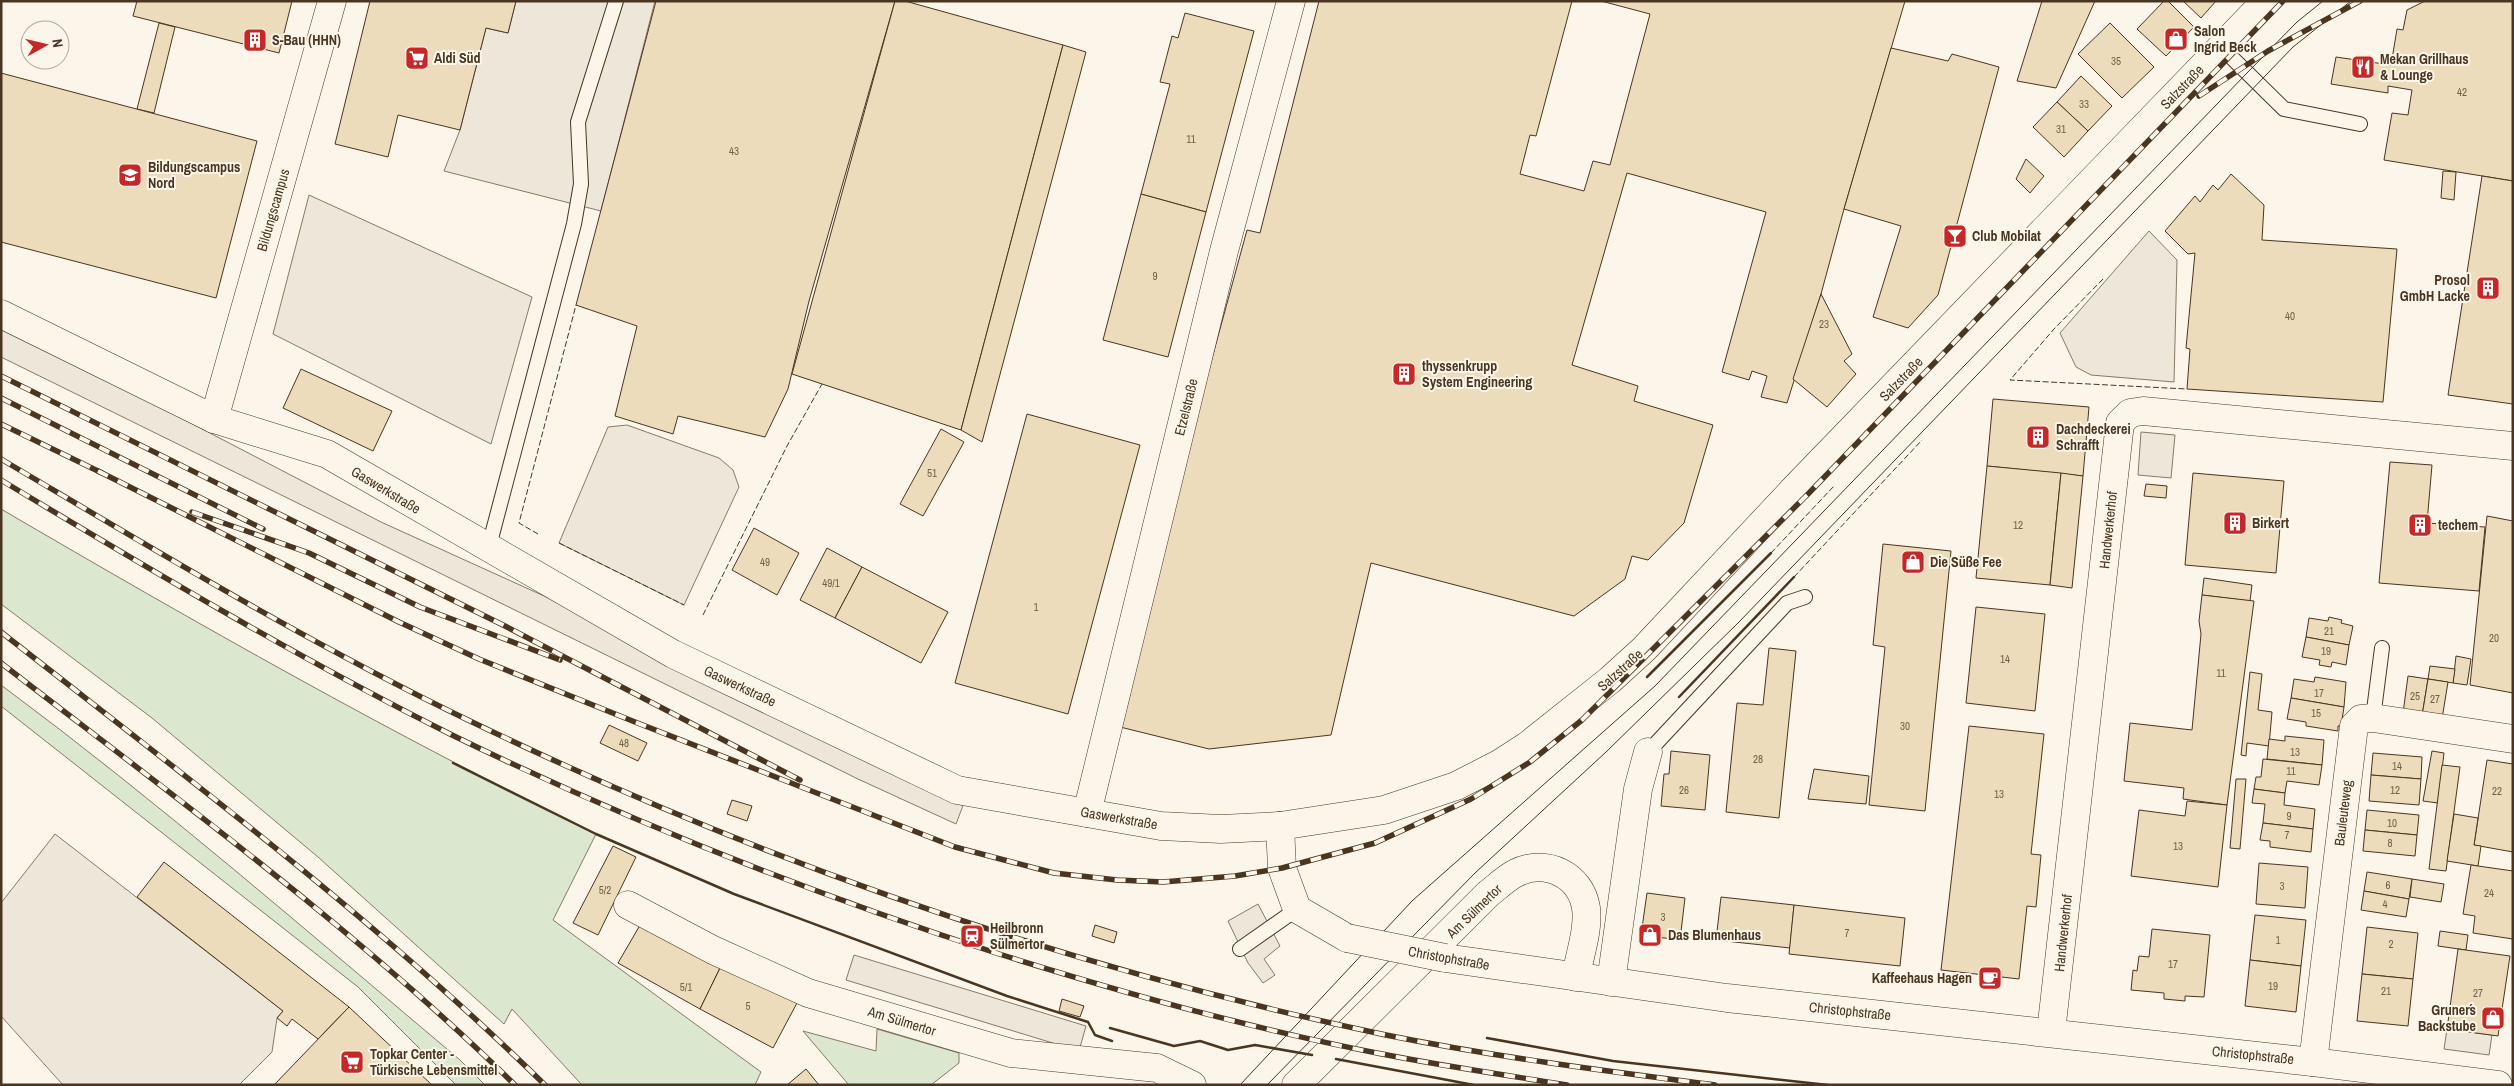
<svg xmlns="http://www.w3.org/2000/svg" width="2514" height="1086" font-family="'Archivo Narrow',sans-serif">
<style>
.green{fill:#dce7d0;stroke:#887966}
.parking{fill:#ede7d9;stroke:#887966}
.building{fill:#ecdcbc;stroke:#4a3520}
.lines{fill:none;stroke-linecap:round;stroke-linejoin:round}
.lane-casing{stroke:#4a3520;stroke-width:16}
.street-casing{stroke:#4a3520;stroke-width:29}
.lane{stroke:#fbf6e9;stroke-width:14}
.street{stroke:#fbf6e9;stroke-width:28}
.tram{stroke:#4a3520;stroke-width:1}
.rail-casing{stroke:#4a3520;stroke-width:5.5}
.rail{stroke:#fbf6e9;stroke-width:4;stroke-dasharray:11;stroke-linecap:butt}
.street-bridge-casing{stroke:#4a3520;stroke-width:29;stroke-linecap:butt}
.street-bridge{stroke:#fbf6e9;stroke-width:28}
.fence{stroke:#4a3520;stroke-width:1;stroke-dasharray:6 2.5;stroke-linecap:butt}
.wall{stroke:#4a3520;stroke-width:2.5}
.labels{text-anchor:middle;stroke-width:4;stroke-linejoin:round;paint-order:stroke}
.number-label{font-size:11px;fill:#725f47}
.poi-label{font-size:14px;font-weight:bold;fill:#4a3520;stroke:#fbf6e9;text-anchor:start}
.street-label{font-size:14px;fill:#4a3520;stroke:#fbf6e9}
</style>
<rect width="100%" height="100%" fill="#fbf6e9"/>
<!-- green -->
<g class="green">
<path d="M1,509C196,623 393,735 596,834L553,920L761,1072L755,1085H582L512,1009L504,1024L318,857L152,718L1,604Z"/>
<path d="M1,685C160,803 309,933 460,1060L485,1085H456L358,987L1,706Z"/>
<polygon points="877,1029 959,1053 959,1063 931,1085 849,1085 803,1031 876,1051"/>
</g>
<!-- parking -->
<g class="parking">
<polygon points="516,1 655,1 601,211 444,171 460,130 486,28 508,33"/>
<polygon points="309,195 532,297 491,444 273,334"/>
<polygon points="2149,231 2177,260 2174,382 2091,375 2076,367 2060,333"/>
<polygon points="1,329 106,379 381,522 544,596 748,701 964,803 956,824 858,779 1,357"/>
<polygon points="627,425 719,458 733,470 739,487 684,605 559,543 608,427"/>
<polygon points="2141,432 2175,435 2171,478 2138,475"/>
<polygon points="55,834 283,1011 277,1018 272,1052 239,1085 63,1085 1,1016 1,903"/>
<polygon points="1258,904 1280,946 1264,959 1275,975 1263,983 1248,963 1228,921"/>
<polygon points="854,955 1086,1026 1079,1051 846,980"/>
<polygon points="2447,1029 2492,1035 2489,1055 2444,1049"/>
</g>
<!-- building -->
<g class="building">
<polygon points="137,1 292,1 279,53 133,16"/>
<polygon points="370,1 516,1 508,33 486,28 460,130 398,115 388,157 335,144"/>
<polygon points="656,1 895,1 809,301 788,389 765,437 678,416 673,434 615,416 637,326 576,305"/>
<polygon points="895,1 905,1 1063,45 961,430 792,374"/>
<polygon points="1319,1 1572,1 1536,136 1530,135 1520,174 1584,191 1593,161 1610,165 1650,14 1601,1 1905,1 1844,209 1821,294 1787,403 1761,397 1767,376 1752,371 1749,380 1722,372 1766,212 1627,173 1572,365 1638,386 1634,401 1713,425 1684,523 1648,560 1632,556 1625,579 1574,616 1371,563 1331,735 1209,749 1112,725 1247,230 1260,233"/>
<polygon points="2042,1 2095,1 2056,88 2017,81"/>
<polygon points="2164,1 2168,1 2194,27 2166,56 2137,29"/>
<polygon points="2183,1 2216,1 2201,18"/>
<polygon points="2425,1 2513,1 2513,181 2384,160 2392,113 2408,115 2412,90 2388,86 2388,93 2331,84 2336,57 2391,65 2397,29 2403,30 2407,10"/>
<polygon points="1185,13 1254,31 1206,212 1141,194 1170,84 1160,82 1172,36 1178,38"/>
<polygon points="159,23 175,27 154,113 137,109"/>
<polygon points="2110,23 2154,67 2122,98 2078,54"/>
<polygon points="1063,45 1086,52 982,442 961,430"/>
<polygon points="1891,48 1948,61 1952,54 1999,67 1938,295 1908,328 1873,317 1901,226 1844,209"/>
<polygon points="1,73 257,141 216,298 1,242"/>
<polygon points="2081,76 2112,106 2088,131 2057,102"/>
<polygon points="2057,102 2088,131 2064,157 2033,127"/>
<polygon points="2026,159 2044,176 2030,193 2016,179"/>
<polygon points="2443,171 2456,172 2454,200 2441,198"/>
<polygon points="2231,174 2264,205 2262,240 2397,249 2383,402 2187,389 2190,349 2186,348 2195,253 2188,254 2165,231 2195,196 2200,202 2213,185 2218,190"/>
<polygon points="2482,176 2513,181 2513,404 2448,395"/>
<polygon points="1141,194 1206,212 1168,357 1103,340"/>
<polygon points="1821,294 1852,354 1844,361 1856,374 1827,407 1793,379"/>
<polygon points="301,369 392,411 373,451 283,408"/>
<polygon points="1993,399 2089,407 2083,476 1987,466"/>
<polygon points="1027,414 1140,445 1068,714 955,683"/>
<polygon points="941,429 964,442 923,516 900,504"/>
<polygon points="2390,462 2432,465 2427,523 2485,527 2479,591 2379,583"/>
<polygon points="1987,466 2061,473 2050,585 1976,578"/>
<polygon points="2061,473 2083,476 2072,588 2050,585"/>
<polygon points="2193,473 2284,481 2276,573 2185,565"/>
<polygon points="2146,484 2167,486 2166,498 2144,496"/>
<polygon points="2487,516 2513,521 2513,693 2470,685"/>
<polygon points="754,528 799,553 777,595 732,570"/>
<polygon points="1883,544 1951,551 1925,811 1869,805 1885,647 1873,645"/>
<polygon points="827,548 862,567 835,618 800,600"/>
<polygon points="862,567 948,612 921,663 835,618"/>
<polygon points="2204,578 2252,585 2250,601 2202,595"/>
<polygon points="2202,595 2254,601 2227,805 2183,799 2184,788 2124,781 2130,723 2192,730 2201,634 2199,621"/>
<polygon points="1976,607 2045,614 2035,711 1966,703"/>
<polygon points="2329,617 2342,620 2341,623 2353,626 2349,645 2306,637 2309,618 2328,621"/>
<polygon points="2306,637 2349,645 2346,665 2332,662 2331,667 2319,665 2320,660 2302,657"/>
<polygon points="1769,648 1796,651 1779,818 1726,812 1737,703 1763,705"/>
<polygon points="2456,656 2471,659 2467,685 2453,683"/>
<polygon points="2430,666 2455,669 2453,683 2428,679"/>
<polygon points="2250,672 2262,674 2258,710 2272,712 2269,746 2247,743 2246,756 2241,755"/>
<polygon points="2408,676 2428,679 2422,716 2403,713"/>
<polygon points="2315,677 2346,682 2344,707 2291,698 2294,679 2314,682"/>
<polygon points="2428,679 2448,682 2442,719 2422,716"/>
<polygon points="2291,698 2344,707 2341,726 2338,726 2338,731 2306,726 2306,722 2287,719"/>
<polygon points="609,725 647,743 638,761 600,743"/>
<polygon points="1969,726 2044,734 2031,854 2041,855 2036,907 2027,906 2019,979 1941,970"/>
<polygon points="2285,736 2324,740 2322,765 2267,759 2269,739 2285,741"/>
<polygon points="1671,751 1710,755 1705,810 1661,806 1664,774 1669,774"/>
<polygon points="2432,751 2444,753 2438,803 2423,801"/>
<polygon points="2373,753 2422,757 2421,779 2371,775"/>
<polygon points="2263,759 2322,765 2319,785 2287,781 2285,793 2254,789 2256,777 2261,777"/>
<polygon points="2487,760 2513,764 2513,852 2474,845"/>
<polygon points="2442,765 2460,767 2446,871 2429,869"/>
<polygon points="1814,769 1869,776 1866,804 1808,799"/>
<polygon points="2371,775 2421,779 2419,805 2369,801"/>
<polygon points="2236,779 2246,779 2240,849 2230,848"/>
<polygon points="2254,789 2285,793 2284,805 2315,809 2313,829 2263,823 2265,804 2252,803"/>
<polygon points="732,800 752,806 747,821 727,814"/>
<polygon points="2187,801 2227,805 2218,887 2131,876 2139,810 2185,816"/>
<polygon points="2367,810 2419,815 2417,835 2365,830"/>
<polygon points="2454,814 2478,818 2474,845 2481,846 2478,866 2447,861"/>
<polygon points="2263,823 2313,829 2311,852 2270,847 2270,841 2260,840"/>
<polygon points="2365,830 2417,835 2415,856 2363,851"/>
<polygon points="613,846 636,857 598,935 573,923"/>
<polygon points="164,862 349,1007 318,1039 292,1019 287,1026 277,1018 283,1011 137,897"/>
<polygon points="2259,863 2308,867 2305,908 2256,904"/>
<polygon points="2471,865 2513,871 2513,939 2473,933 2475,916 2463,914"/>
<polygon points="2367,872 2412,879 2409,899 2364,891"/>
<polygon points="2412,879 2444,884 2441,902 2410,897"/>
<polygon points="2364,891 2409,899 2406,917 2361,910"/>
<polygon points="1647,893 1685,898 1680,940 1641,935"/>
<polygon points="1721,897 1794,905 1790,948 1716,940"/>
<polygon points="1794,905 1905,918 1900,966 1789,954"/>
<polygon points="2255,915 2306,920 2301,966 2250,960"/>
<polygon points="643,920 722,964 700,1009 618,963"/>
<polygon points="1095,925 1117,932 1114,943 1092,936"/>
<polygon points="2367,927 2418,933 2413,979 2362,974"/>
<polygon points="2152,929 2210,935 2204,997 2185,996 2185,1001 2164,999 2164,993 2131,990 2133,970 2137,971 2139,956 2149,957"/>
<polygon points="2440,931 2468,935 2466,950 2438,946"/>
<polygon points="2458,949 2510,956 2498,1036 2447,1029"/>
<polygon points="2250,960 2301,966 2296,1012 2245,1006"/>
<polygon points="722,964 797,1003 773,1048 700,1009"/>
<polygon points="2362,974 2413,979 2408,1026 2357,1021"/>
<polygon points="1062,999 1084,1006 1080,1017 1059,1011"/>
<polygon points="349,1007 432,1085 274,1085"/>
<polygon points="806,1069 819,1085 787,1085"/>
</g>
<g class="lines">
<!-- lane casing -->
<g class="lane-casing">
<g id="lane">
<polyline points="2221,47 2284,109 2360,124"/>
<polyline points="488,550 574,224 581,184 578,122 616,1"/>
<polyline points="2373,718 2382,648"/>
<polyline points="1648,752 1787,603 1805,597"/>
<polyline points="1240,949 1297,909"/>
</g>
</g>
<!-- street casing -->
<g class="street-casing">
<g id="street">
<polyline points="1,314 214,419 327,454 673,654 957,790 1161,826 1221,829 1280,826 1384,810 1456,786 1499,764 1527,746 1610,680 1644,649 1797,486 2266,1"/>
<polyline points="214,419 332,1"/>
<polyline points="1087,813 1224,251 1291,1"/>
<polyline points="1280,826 1282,868 1297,909 1347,938"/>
<polyline points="628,905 713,950 808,993 1011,1053 1157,1068 1192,1085"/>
<polyline points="1445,958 1727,998 2313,1062 2498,1085"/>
<polyline points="1611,982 1638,789 1648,752"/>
<polyline points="2051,1032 2120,423 2130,413 2143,411 2513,446"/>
<polyline points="2313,1062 2354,726 2361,719 2373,718 2513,739"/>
<path d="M1296,1085L1488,894C1497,887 1506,878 1516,873C1546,858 1581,875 1586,908C1589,930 1579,956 1576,977"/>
</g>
</g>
<!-- lane -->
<use href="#lane" class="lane"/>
<!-- street -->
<use href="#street" class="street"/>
<!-- tram -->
<g class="tram">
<polyline points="1240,1085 1412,901 1655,686 2247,73 2297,22 2323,1"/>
<polyline points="1267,1085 1475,873 1606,752 1739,622 2293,47 2351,1"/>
</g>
<!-- rail casing -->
<g class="rail-casing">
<g id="rail">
<polyline points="2199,96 2268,51 2360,1"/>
<polyline points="1,376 505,626 800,780"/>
<polyline points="1,398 263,529"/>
<polyline points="1,424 102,473"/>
<path d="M1,459C155,550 308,643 470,721C762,862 1068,968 1386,1035C1495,1057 1606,1071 1715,1085"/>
<polyline points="98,471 399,622 479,659 635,722 955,847 1054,873 1117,880 1163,882 1235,876 1282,868 1375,843 1471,799 1530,762 1582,720 1809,493 2283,1"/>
<path d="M1,480C149,569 298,658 452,735C628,821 810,893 996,953C1123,993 1252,1029 1382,1054C1443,1066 1505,1075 1567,1085"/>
<polyline points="192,512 309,553 420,607 560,660"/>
<path d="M1,632C187,778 376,919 545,1085"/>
<path d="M1,663C176,798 357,930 515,1085"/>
</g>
</g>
<!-- rail -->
<use href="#rail" class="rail"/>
<!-- street-bridge casing -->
<g class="street-bridge-casing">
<polyline id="street-bridge" points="1347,938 1445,958"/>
</g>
<!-- street-bridge -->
<use href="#street-bridge" class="street-bridge"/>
<!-- fence -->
<g class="fence">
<polyline points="2103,279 2054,329 2010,380 2187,389"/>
<polyline points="538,534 519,523 576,305"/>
<polyline points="559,543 684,605"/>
<polyline points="1771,553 1834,486"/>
<polyline points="1794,577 1922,440"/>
<polyline points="703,615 787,446 822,384"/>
</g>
<!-- wall -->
<g class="wall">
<polyline points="1647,677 1771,553"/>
<polyline points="1679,697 1794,577"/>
<polyline points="453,763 596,834 734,894 1007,996 1088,1022 1095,1035 1112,1041"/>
<polyline points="1110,1028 1174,1046 1200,1041 1228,1050 1255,1045 1312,1055"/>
<polyline points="1487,1038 1613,1061 1828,1085"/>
<polyline points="1336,1059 1474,1085"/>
</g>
</g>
<!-- icons -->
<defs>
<g id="shop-square" transform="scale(1.25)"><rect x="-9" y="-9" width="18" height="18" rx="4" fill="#c62828" stroke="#fbf6e9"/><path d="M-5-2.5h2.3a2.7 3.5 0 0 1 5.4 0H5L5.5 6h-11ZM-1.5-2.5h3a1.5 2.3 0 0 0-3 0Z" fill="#fff"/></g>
<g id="building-square" transform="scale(1.25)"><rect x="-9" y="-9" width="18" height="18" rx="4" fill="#c62828" stroke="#fbf6e9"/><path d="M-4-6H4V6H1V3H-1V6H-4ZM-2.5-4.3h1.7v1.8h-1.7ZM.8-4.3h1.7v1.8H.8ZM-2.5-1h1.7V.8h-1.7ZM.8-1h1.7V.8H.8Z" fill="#fff"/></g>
<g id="supermarket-square" transform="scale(1.25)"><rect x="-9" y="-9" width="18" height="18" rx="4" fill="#c62828" stroke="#fbf6e9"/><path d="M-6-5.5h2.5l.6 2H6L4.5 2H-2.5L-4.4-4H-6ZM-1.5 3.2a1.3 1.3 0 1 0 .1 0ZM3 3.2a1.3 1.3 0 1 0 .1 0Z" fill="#fff"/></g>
<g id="restaurant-square" transform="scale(1.25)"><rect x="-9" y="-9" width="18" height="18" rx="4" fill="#c62828" stroke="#fbf6e9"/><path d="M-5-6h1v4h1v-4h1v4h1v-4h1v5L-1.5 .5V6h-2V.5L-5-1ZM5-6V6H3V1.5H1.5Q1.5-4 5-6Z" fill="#fff"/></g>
<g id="university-square" transform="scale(1.25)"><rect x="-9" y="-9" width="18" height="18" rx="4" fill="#c62828" stroke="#fbf6e9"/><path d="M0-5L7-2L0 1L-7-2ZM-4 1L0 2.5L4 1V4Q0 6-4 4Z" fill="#fff"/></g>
<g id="bar-square" transform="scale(1.25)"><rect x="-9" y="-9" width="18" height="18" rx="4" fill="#c62828" stroke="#fbf6e9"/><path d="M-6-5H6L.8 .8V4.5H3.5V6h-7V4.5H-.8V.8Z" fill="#fff"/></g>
<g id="station-square" transform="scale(1.25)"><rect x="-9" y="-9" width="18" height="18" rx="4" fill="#c62828" stroke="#fbf6e9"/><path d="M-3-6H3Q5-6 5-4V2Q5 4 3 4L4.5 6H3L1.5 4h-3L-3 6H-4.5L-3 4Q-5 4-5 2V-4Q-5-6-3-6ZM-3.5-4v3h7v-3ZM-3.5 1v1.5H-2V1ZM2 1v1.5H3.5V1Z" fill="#fff"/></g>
<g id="cafe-square" transform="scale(1.25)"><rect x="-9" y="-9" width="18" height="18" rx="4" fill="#c62828" stroke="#fbf6e9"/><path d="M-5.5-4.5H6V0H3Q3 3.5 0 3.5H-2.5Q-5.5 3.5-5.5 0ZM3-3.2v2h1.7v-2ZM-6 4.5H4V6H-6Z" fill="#fff"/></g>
</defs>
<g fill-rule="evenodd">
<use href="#shop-square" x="2176" y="39"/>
<use href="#building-square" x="255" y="40"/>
<use href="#supermarket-square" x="417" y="58"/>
<use href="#restaurant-square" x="2363" y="67"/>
<use href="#university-square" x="130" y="175"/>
<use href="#bar-square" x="1955" y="236"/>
<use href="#building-square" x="2488" y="288"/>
<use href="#building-square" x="1404" y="374"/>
<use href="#building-square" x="2038" y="437"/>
<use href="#building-square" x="2235" y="523"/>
<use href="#building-square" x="2420" y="525"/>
<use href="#shop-square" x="1913" y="562"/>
<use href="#shop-square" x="1650" y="935"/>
<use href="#station-square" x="972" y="936"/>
<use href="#cafe-square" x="1990" y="978"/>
<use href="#shop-square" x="2493" y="1018"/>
<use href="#supermarket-square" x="352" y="1062"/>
</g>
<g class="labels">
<!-- number labels -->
<g class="number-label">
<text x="2116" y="65">35</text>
<text x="2462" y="96">42</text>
<text x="2084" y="108">33</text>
<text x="2061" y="133">31</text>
<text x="1191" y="143">11</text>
<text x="734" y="155">43</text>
<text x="1155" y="280">9</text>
<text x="2290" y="320">40</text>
<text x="1824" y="328">23</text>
<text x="932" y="477">51</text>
<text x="2018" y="529">12</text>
<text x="765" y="566">49</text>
<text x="831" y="587">49/1</text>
<text x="1036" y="611">1</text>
<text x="2329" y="635">21</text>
<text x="2494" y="642">20</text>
<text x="2326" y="655">19</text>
<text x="2005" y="663">14</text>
<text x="2221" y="677">11</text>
<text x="2319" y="697">17</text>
<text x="2415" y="700">25</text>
<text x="2435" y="703">27</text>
<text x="2316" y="717">15</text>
<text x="1905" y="730">30</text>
<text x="624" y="747">48</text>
<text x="2295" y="756">13</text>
<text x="1758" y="763">28</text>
<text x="2397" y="770">14</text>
<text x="2291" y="775">11</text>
<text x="1684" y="794">26</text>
<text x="2395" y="794">12</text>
<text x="2497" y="795">22</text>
<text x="1999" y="798">13</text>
<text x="2289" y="820">9</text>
<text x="2392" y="827">10</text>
<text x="2287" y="839">7</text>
<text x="2390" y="847">8</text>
<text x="2178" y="850">13</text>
<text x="2388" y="889">6</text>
<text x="2282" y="890">3</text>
<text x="605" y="894">5/2</text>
<text x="2489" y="897">24</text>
<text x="2385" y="908">4</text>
<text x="1663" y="921">3</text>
<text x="1847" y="937">7</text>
<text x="2278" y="944">1</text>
<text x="2391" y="948">2</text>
<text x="2173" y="968">17</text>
<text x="2273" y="990">19</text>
<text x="686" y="991">5/1</text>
<text x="2386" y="995">21</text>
<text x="2478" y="997">27</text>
<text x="748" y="1010">5</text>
</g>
<!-- poi labels -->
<g class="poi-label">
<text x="2194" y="36">Salon<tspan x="2194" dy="16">Ingrid Beck</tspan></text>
<text x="272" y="45">S-Bau (HHN)</text>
<text x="434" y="63">Aldi Süd</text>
<text x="2380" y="64">Mekan Grillhaus<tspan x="2380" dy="16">&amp; Lounge</tspan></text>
<text x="148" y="172">Bildungscampus<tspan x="148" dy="16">Nord</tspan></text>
<text x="1972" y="241">Club Mobilat</text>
<text x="2470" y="285" text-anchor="end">Prosol<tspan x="2470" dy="16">GmbH Lacke</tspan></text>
<text x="1422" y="371">thyssenkrupp<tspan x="1422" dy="16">System Engineering</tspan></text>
<text x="2056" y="434">Dachdeckerei<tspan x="2056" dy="16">Schrafft</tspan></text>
<text x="2252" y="528">Birkert</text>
<text x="2438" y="530">techem</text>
<text x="1930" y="567">Die Süße Fee</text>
<text x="990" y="933">Heilbronn<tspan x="990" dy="16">Sülmertor</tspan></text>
<text x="1668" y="940">Das Blumenhaus</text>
<text x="1972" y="983" text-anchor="end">Kaffeehaus Hagen</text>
<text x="2476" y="1015" text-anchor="end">Gruner´s<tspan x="2476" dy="16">Backstube</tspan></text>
<text x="370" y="1059">Topkar Center -<tspan x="370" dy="16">Türkische Lebensmittel</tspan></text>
</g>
<!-- street labels -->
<g class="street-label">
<text transform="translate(2182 87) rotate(-46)" y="5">Salzstraße</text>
<text transform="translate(273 210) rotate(-74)" y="5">Bildungscampus</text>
<text transform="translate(1901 379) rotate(-46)" y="5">Salzstraße</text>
<text transform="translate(1186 407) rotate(-76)" y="5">Etzelstraße</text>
<text transform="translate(386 490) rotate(31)" y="5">Gaswerkstraße</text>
<text transform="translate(2108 530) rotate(-84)" y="5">Handwerkerhof</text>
<text transform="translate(1620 670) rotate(-42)" y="5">Salzstraße</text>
<text transform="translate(740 686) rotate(25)" y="5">Gaswerkstraße</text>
<text transform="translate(2343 813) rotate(-83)" y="5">Bauleuteweg</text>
<text transform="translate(1119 818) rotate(10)" y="5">Gaswerkstraße</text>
<text transform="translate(1474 911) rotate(-44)" y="5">Am Sülmertor</text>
<text transform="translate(2063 933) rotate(-84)" y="5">Handwerkerhof</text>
<text transform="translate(1449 958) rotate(10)" y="5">Christophstraße</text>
<text transform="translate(1850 1011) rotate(6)" y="5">Christophstraße</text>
<text transform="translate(902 1021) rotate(17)" y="5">Am Sülmertor</text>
<text transform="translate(2253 1055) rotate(6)" y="5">Christophstraße</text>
</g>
</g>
<!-- border -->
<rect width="2514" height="1086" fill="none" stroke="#4a3520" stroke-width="5"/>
<!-- north arrow -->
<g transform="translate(45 45) rotate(82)"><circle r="24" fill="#fbf6e9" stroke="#b4a999"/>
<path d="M0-4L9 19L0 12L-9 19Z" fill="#c62828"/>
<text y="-8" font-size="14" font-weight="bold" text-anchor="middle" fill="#4a3520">N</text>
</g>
</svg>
